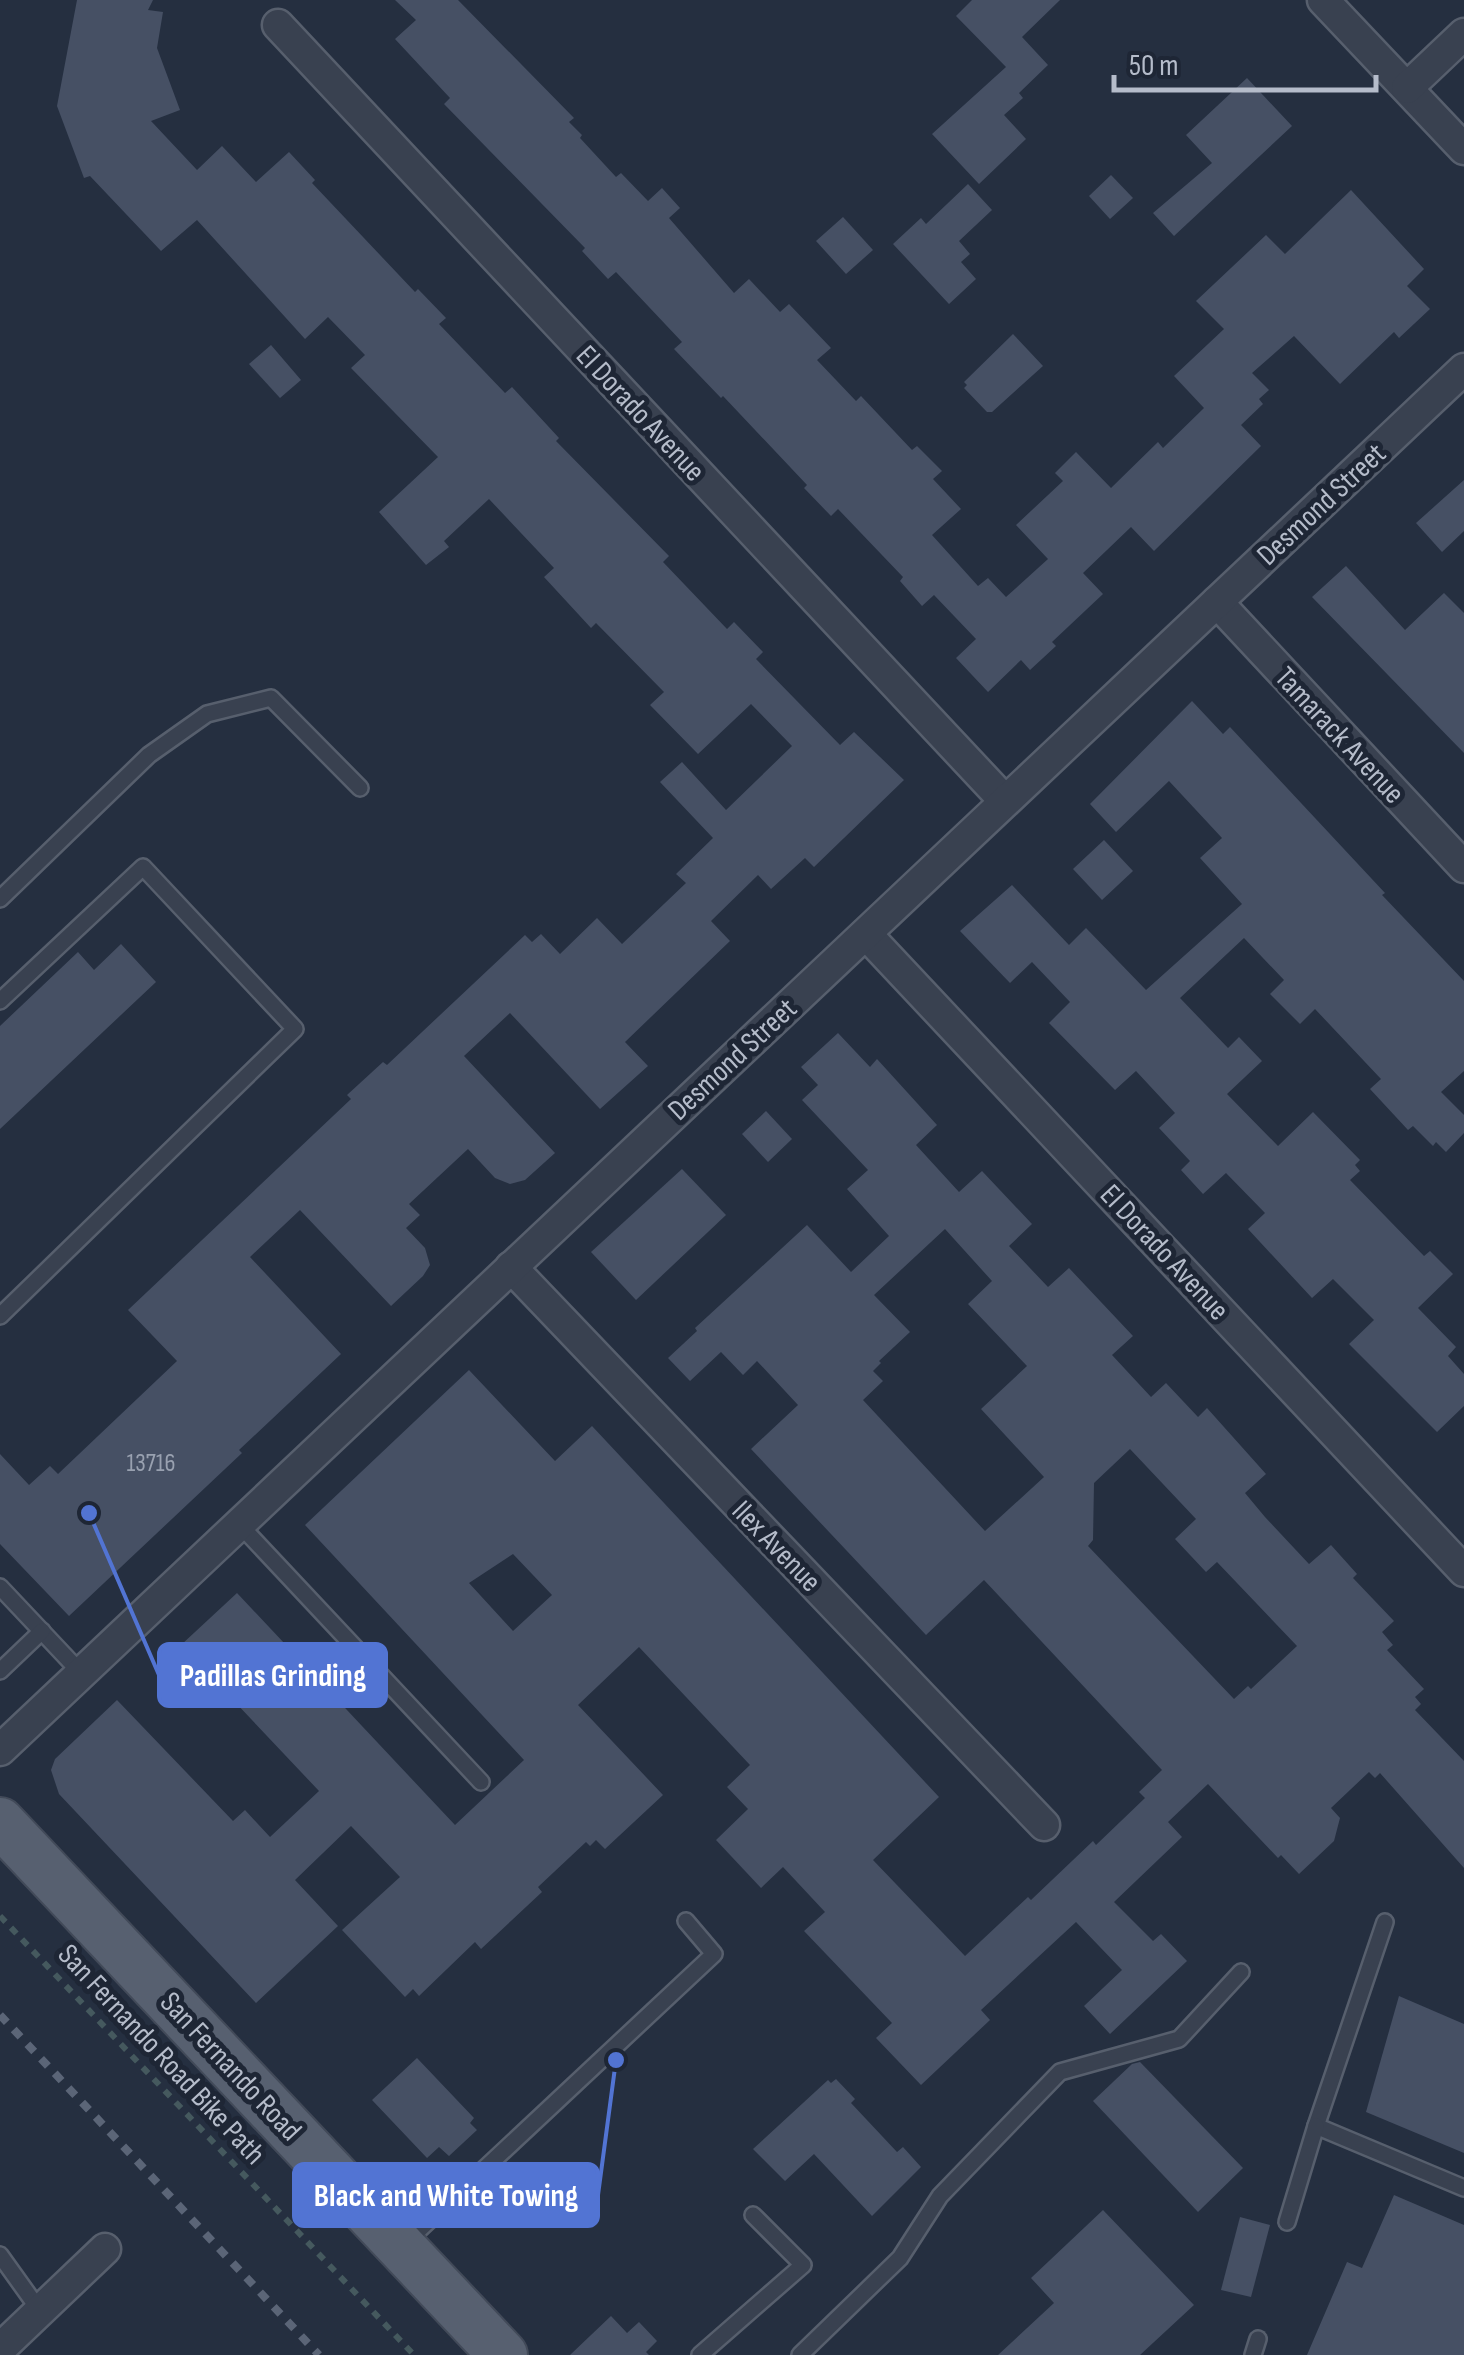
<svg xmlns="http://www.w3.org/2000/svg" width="1464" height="2355" font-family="'Sofia Sans Condensed',sans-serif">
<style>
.building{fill:#465064;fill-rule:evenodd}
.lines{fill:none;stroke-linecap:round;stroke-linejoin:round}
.service-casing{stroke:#575f6d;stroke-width:20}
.minor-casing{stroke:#575f6d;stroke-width:35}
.primary-casing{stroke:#424a59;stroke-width:52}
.path{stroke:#45595e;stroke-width:6;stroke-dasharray:8 8;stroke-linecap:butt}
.service{stroke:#394150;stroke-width:15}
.minor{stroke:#394150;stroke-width:30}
.primary{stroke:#576070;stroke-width:48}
.rail{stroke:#5b6577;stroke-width:8;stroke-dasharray:10 10;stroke-linecap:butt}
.labels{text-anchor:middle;stroke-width:10;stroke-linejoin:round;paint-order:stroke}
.number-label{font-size:25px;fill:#99a1b0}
.street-label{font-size:30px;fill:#b5bcca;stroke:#1e2635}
.leader{fill:none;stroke:#5274d3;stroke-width:4}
.callout-dot{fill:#5274d3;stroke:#1e2635;stroke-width:4}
.callout{fill:#5274d3;stroke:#5274d3;stroke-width:4}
.callout-label{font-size:32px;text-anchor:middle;font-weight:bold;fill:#fff}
</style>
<rect width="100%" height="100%" fill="#252f40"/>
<!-- building -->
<g class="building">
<polygon points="77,0 153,0 148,10 163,12 157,48 180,110 151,121 197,170 222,146 256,182 289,152 315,180 312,183 415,292 418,289 446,318 439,324 505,393 512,387 559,438 556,441 669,556 663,562 727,629 734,622 763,652 756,659 840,745 854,732 904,780 814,867 805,858 771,889 758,875 711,921 730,941 625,1042 648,1066 600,1109 510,1013 464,1056 555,1153 525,1180 510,1184 495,1178 468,1149 409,1204 420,1215 406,1228 425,1248 430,1265 423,1276 391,1306 300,1210 250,1257 341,1354 239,1450 242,1453 69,1616 0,1544 0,1454 29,1485 50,1466 58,1474 177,1361 128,1310 351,1099 347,1095 383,1062 387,1065 525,935 532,942 541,934 560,954 597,918 622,944 686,883 676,874 713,838 660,782 682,762 726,810 792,746 751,704 698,754 650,705 664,692 596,623 591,628 544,577 554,568 489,499 444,541 449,547 426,565 379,512 438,457 351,368 365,355 328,317 305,339 197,220 161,251 90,176 84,178 57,106"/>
<polygon points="395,0 458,0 574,118 569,122 582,135 580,138 616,177 621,173 648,201 662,188 680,208 669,218 734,293 749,279 780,312 789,304 831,348 817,360 856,401 861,396 912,450 917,446 942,471 933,479 961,509 932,535 978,586 988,578 1006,597 1048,559 1016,525 1063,481 1055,473 1076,452 1111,488 1158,442 1163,448 1204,408 1174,376 1224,329 1196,301 1266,235 1285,254 1351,190 1424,269 1407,286 1430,309 1399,338 1394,332 1340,384 1294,336 1252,373 1269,390 1259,399 1263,404 1241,425 1261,446 1154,551 1131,527 1083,573 1103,594 1052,642 1056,646 1030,670 1021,660 988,692 956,658 976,639 934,595 922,606 900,581 903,577 838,509 831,516 804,488 807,485 723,396 721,398 674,349 682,342 616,272 608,279 582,251 585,248 444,104 450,98 395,39 416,20"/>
<polygon points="972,0 1060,0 1022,37 1048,65 1019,93 1023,98 1004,115 1026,139 979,184 932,134 1006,67 956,16"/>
<polygon points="1247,78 1292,126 1174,236 1153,213 1212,163 1186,135"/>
<polygon points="1111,175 1133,198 1110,219 1089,196"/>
<polygon points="968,184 992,210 959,241 970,254 961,262 976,279 949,304 893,244 921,218 926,224"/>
<polygon points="843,217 873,250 846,274 816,241"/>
<polygon points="1013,334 1043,366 992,412 987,412 964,388 967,385 964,382"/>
<polygon points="271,345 301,380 280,398 249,364"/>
<polygon points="1464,480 1464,531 1442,552 1416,523"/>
<polygon points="1346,566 1405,630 1444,593 1464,613 1464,753 1312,597"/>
<polygon points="1192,701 1223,734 1230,727 1385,893 1382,895 1464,981 1464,1071 1441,1092 1464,1115 1464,1133 1446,1152 1436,1142 1433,1146 1413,1126 1408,1130 1370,1089 1381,1079 1315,1009 1300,1024 1270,994 1284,980 1244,938 1180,998 1228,1048 1239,1037 1262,1061 1227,1094 1278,1146 1313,1112 1360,1160 1355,1165 1360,1171 1350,1180 1424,1256 1430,1251 1453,1274 1418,1308 1456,1347 1448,1356 1464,1374 1464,1406 1437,1432 1349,1344 1374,1320 1333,1279 1312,1298 1248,1229 1265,1213 1226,1173 1203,1194 1181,1170 1190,1161 1159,1128 1175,1113 1136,1071 1115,1090 1049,1023 1070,1002 1032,962 1010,983 960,931 1012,885 1069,945 1086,928 1146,990 1242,904 1200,858 1222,838 1169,781 1116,832 1090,804"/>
<polygon points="1104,840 1133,871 1102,900 1073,869"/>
<polygon points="121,944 156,982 0,1129 0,1026 78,952 94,970"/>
<path d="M838,1033L870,1067L877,1059L937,1125L916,1145L959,1192L982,1171L1032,1224L1009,1246L1048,1287L1069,1268L1133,1336L1112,1355L1151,1397L1166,1383L1198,1417L1207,1408L1266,1474L1245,1493L1265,1517L1309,1564L1331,1545L1357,1574L1353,1578L1394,1621L1382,1632L1393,1645L1387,1650L1424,1689L1415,1697L1421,1704L1415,1710L1464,1761V1868L1380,1773L1375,1778L1369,1772L1331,1808L1340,1818L1334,1841L1299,1874L1281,1855L1278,1858L1208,1784L1168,1822L1182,1837L1114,1902L1153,1941L1161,1934L1187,1961L1110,2034L1084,2006L1122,1970L1076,1922L981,2010L990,2020L921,2085L876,2038L892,2023L804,1931L825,1912L783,1867L761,1888L716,1840L748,1809L727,1787L750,1765L639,1647L578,1705L663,1795L605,1849L596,1840L590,1846L586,1842L538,1887L542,1892L481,1949L475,1942L419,1996L413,1989L405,1997L342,1930L400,1877L351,1826L295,1880L338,1926L256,2003L59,1794L51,1770L55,1759L117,1700L233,1821L245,1810L270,1837L319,1791L181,1645L237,1593L455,1825L524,1760L305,1525L469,1370L555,1461L592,1426L939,1797L873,1860L965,1956L1028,1897L1031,1900L1093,1841L1096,1845L1145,1798L1139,1792L1162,1770L984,1580L926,1635L751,1449L798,1405L757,1361L743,1375L721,1352L690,1381L668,1358L697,1331L695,1328L807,1225L851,1272L889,1236L847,1189L868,1170L802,1100L818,1085L801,1067ZM945,1229L992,1281L968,1304L1027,1366L981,1409L1044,1477L985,1531L863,1400L883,1381L873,1371L881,1363L879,1361L910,1332L874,1295ZM1130,1449L1196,1519L1175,1539L1206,1572L1217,1562L1297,1646L1251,1689L1248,1686L1234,1699L1088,1546L1093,1540L1094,1483ZM513,1554L552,1595L513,1631L469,1583Z"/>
<polygon points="766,1111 792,1139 768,1162 742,1134"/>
<polygon points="682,1169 726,1215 636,1300 591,1252"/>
<polygon points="1399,1996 1464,2024 1464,2153 1366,2112"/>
<polygon points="417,2058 474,2118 470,2123 477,2130 449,2156 439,2147 427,2158 372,2100"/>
<polygon points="1140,2062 1243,2168 1198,2212 1093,2101 1132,2064"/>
<polygon points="836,2079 855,2099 851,2103 897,2152 903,2147 921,2167 872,2216 814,2154 785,2181 753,2149 828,2080 831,2083"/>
<polygon points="1394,2195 1464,2225 1464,2355 1307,2355 1347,2262 1362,2268"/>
<polygon points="1103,2210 1194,2305 1140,2355 998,2355 1054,2303 1031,2278"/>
<polygon points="1240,2217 1270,2225 1251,2297 1221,2290"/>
<polygon points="611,2316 627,2333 639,2322 657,2341 646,2352 649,2355 570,2355"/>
</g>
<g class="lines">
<!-- service casing -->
<g class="service-casing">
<g id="service">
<polyline points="0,899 149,755 207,714 271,698 360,788"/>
<polyline points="0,1001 143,867 295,1029 0,1316"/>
<polyline points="241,1526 481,1782"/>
<polyline points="0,1587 82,1674"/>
<polyline points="0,1671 42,1631"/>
<polyline points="1385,1922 1316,2126 1464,2188"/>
<polyline points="1287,2222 1316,2126"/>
<polyline points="404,2244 714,1954 686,1921"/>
<polyline points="0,2255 40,2311"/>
<polyline points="700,2355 803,2265 753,2215"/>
<polyline points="800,2355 900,2258 940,2196 1060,2072 1179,2039 1241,1972"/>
<polyline points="1253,2355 1258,2339"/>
</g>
</g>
<!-- minor casing -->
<g class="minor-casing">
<g id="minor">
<polyline points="1323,0 1464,149"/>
<polyline points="278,25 1005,801"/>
<polyline points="1407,88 1464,34"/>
<polyline points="1217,602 1464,867"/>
<polyline points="866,934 1464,1571"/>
<polyline points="511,1267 1044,1825"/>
<polyline points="0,1750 1464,369"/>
<polyline points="0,2349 105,2249"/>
</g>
</g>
<!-- primary casing -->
<g class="primary-casing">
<polyline id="primary" points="0,1822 503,2355"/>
</g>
<!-- path -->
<polyline class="path" points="0,1916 414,2355"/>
<!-- service -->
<use href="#service" class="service"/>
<!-- minor -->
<use href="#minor" class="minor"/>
<!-- primary -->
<use href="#primary" class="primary"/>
<!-- rail -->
<polyline class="rail" points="0,2015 319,2355"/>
</g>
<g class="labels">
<!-- number labels -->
<g class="number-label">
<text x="151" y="1471">13716</text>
</g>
<!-- street labels -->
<g class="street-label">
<text transform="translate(641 413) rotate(47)" y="10">El Dorado Avenue</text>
<text transform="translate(1321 504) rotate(-43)" y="10">Desmond Street</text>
<text transform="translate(1340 735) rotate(47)" y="10">Tamarack Avenue</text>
<text transform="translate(732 1059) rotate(-43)" y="10">Desmond Street</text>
<text transform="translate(1165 1252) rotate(47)" y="10">El Dorado Avenue</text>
<text transform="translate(777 1546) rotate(46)" y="10">Ilex Avenue</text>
<text transform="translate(162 2054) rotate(47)" y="10">San Fernando Road Bike Path</text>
<text transform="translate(231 2066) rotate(47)" y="10">San Fernando Road</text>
</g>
</g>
<!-- callouts -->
<path class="leader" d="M89 1513L159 1675M616 2060L598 2195"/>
<g class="callout-dot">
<circle cx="89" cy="1513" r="10"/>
<circle cx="616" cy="2060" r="10"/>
</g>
<g class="callout">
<rect x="159" y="1644" width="227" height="62" rx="10"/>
<rect x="294" y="2164" width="304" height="62" rx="10"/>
</g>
<g class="callout-label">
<text x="273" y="1686">Padillas Grinding</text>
<text x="446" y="2206">Black and White Towing</text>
</g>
<!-- scale -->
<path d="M1114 75v15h262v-15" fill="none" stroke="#b5bcca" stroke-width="5"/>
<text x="1129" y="75" font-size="30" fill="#b5bcca" stroke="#1e2635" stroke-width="8" paint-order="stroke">50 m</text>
</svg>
